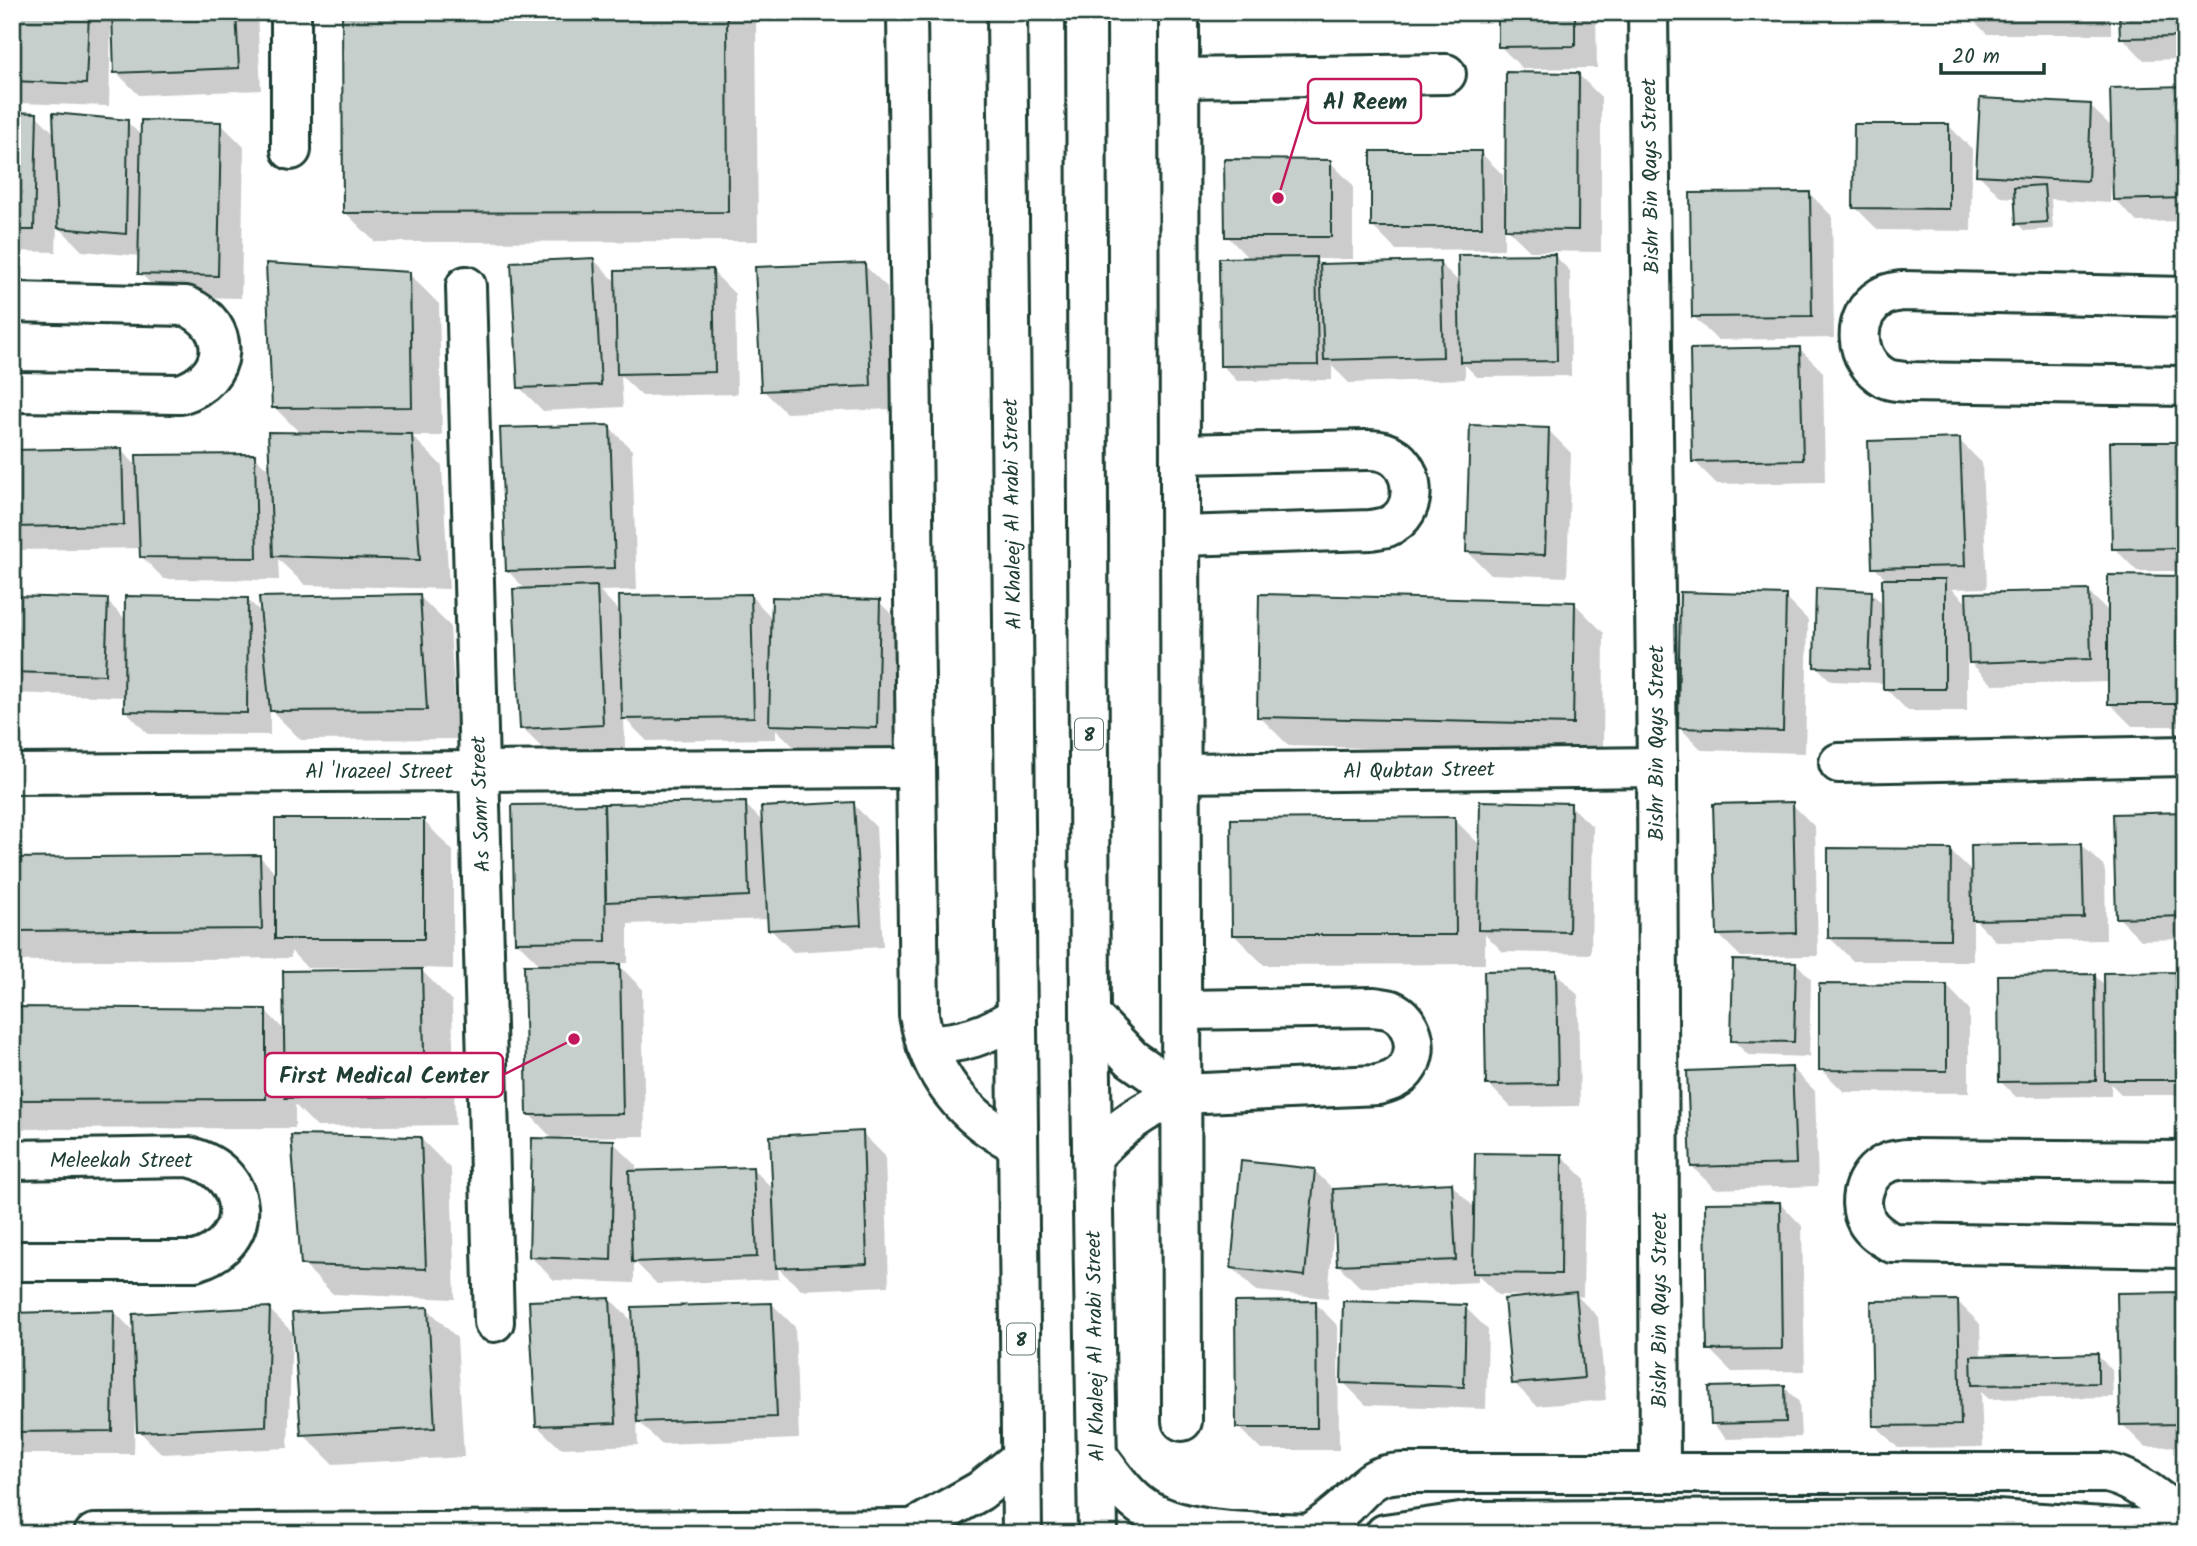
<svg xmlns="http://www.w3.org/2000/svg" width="2197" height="1546" font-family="Kalam,sans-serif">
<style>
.shadow{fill:#0003}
.building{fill:#c7cfcc;stroke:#1f3d34;stroke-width:2}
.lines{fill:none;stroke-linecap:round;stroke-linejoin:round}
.street-casing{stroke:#1f3d34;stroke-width:44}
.highway-casing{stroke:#1f3d34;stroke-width:44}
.street{stroke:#fff;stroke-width:38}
.highway{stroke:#fff;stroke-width:38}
.labels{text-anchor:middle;stroke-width:5;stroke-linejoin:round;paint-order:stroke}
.shield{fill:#fff;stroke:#627771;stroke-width:2}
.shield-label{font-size:19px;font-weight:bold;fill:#1f3d34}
.street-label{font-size:21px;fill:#1f3d34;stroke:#fff}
.leader{fill:none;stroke:#c2185b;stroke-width:2.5}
.callout-dot{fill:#c2185b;stroke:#fff;stroke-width:2.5}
.callout{fill:#fff;stroke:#c2185b;stroke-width:2.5}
.callout-label{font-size:23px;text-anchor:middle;font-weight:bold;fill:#1f3d34}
</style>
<rect width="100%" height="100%" fill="#fff"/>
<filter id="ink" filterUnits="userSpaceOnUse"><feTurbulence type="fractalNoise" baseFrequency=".0143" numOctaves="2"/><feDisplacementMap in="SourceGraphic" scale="14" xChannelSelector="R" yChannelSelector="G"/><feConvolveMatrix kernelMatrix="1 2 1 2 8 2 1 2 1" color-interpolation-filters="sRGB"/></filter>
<g filter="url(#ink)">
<!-- shadow -->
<g class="shadow">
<polygon points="12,12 257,12 261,90 139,95 116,72 114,24 111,24 109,106 18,103 12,97"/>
<polygon points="344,12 756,12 758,241 375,242 345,212"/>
<polygon points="1500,12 1596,12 1597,68 1523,69 1500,46"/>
<polygon points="1873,12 2111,12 2111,34 1987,34 1967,14 1967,17 1877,17"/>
<polygon points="2185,12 2185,59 2144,60 2122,37"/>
<polygon points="1578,74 1601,97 1601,252 1530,251 1504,226 1504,249 1396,250 1373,227 1480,152 1503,175 1503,194 1507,194"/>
<polygon points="2185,88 2185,221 2137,222 2114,199 2114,179 2111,179 2110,203 2051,199 2053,229 2025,231 2018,224 2016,198 2001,197 1978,174 2090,106 2113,128"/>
<polygon points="12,114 36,115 56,135 127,122 143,137 221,124 244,147 241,298 163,296 140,273 140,256 82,251 57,225 56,252 12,251"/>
<polygon points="1949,126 1972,149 1971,231 1878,230 1855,207"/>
<polygon points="1330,162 1353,185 1353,259 1315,259 1322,266 1439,262 1460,283 1555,256 1570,271 1571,376 1477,377 1465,365 1465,379 1349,383 1332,366 1332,380 1237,381 1222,365 1250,260 1227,236"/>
<polygon points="1809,193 1832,216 1834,338 1717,340 1694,317"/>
<polygon points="594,260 617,283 712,271 735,294 737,394 642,396 621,376 623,407 543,411 520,388"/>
<polygon points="864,265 887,287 893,409 786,413 763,390"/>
<polygon points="409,274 439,304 442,436 412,436 442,466 449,589 305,585 278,559 279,580 164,579 141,556 141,548 17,550 12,545 12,452 121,450 138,467 254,456 272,473 301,434 274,407"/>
<polygon points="1800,349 1823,372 1825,482 1717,484 1694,461"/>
<polygon points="609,427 632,450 637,590 600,591 621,613 751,596 773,619 879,602 902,624 899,750 794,747 776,729 776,739 647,741 624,718 625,748 545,751 522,728 527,591 507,570"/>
<polygon points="1548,430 1571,453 1567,577 1490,574 1468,552"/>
<polygon points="1959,440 1982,463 1987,588 1952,589 1969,605 2088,591 2110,613 2185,577 2185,726 2132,726 2109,703 2110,682 1993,685 1967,659 1967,711 1908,711 1885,688 1885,683 1831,681 1816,666 1871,592 1884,606 1888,581 1874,567"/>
<polygon points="2185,443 2185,571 2137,571 2114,548"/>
<polygon points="419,596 450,626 457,739 301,740 270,709 270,735 148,734 126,711 126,697 12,693 12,597 107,601 126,620 248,600 263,614"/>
<polygon points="1785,597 1808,620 1805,753 1702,750 1679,727"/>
<polygon points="1574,603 1604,633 1603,754 1289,746 1259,716"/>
<polygon points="745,804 763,822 853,804 876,827 883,947 793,952 770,929 769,919 628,924 628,963 617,963 642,989 645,1136 561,1137 561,1140 613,1142 636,1165 636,1173 753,1169 775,1191 862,1133 885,1156 889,1286 801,1290 778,1268 779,1279 657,1284 634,1261 634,1283 554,1280 531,1257 554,1140 529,1114 542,967 516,941 514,807"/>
<polygon points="1792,804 1815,827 1818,956 1741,957 1718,934"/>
<polygon points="1570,805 1593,827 1591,954 1503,952 1485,934 1485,964 1264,965 1234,935 1454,819 1481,846"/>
<polygon points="2185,814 2185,939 2141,940 2118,917"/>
<polygon points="423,820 453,851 453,969 419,968 452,1001 455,1125 317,1127 295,1105 295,1128 12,1129 12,1009 265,1010 285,1031 393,972 393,968 307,968 291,951 291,958 16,961 12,957 12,859 260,857 277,874"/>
<polygon points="2082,845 2105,867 2106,940 1997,942 1973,918 1973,961 1853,961 1830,938 1950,851 1973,873"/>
<polygon points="1796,963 1811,979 1809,1057 1748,1055 1733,1040"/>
<polygon points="1555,972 1578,995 1580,1106 1511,1107 1488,1084"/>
<polygon points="2185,974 2185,1095 2122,1095 2111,1084 2111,1096 2016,1097 2001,1082 2094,975 2106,986"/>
<polygon points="1947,986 1969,1009 1969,1093 1844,1092 1821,1069"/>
<polygon points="1792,1068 1815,1091 1818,1186 1715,1189 1692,1167"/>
<polygon points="421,1139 451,1169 455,1299 333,1294 303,1264"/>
<polygon points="1562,1156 1585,1179 1583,1297 1577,1296 1598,1317 1606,1400 1537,1406 1514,1383 1530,1296 1498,1295 1478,1275 1478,1282 1361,1288 1338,1265 1336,1225 1334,1225 1328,1298 1256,1291 1233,1268 1314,1170 1334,1190 1451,1184 1476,1209"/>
<polygon points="1780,1203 1802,1226 1805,1371 1732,1372 1709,1349"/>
<polygon points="2185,1294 2185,1446 2145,1447 2122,1424"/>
<polygon points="610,1299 635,1324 772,1304 795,1327 799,1439 661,1444 637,1420 638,1445 560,1448 537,1426"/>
<polygon points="1957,1301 1980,1324 1981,1357 2097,1355 2112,1370 2113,1397 1989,1399 1981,1392 1983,1447 1898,1448 1875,1425"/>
<polygon points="1315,1303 1338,1326 1339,1450 1261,1450 1238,1427"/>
<polygon points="1465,1307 1488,1330 1486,1409 1366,1405 1343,1382"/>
<polygon points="427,1308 457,1338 464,1457 333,1464 303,1434"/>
<polygon points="269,1309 292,1332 288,1448 162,1454 139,1431 138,1403 135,1403 134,1454 16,1454 12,1450 12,1315 114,1311 135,1333"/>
<polygon points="1784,1387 1799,1402 1801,1437 1727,1439 1712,1423"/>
</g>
<!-- building -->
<g class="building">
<polygon points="12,12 89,12 86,84 12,81"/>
<polygon points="112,12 236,12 239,68 114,73"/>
<polygon points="342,12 727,12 728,212 343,213"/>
<polygon points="1498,12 1575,12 1575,46 1498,47"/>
<polygon points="2119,12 2185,12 2185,37 2120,38"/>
<polygon points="1506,72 1579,73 1578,230 1505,229"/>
<polygon points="2185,86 2185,198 2113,200 2110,88"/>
<polygon points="1980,98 2091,104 2088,181 1976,175"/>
<polygon points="12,112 37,113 34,230 12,230"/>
<polygon points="53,113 128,120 126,234 58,228"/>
<polygon points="141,120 221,122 218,276 138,274"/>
<polygon points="1854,124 1949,124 1949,209 1853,208"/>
<polygon points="1371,151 1481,151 1482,227 1371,227"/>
<polygon points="1224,159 1331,160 1331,237 1225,237"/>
<polygon points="2044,185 2047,222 2016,224 2014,187"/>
<polygon points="1810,192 1812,316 1692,317 1690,193"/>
<polygon points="1555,254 1557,361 1460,362 1458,255"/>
<polygon points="1316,257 1318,365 1220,366 1219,258"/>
<polygon points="594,258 601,385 518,388 511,262"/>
<polygon points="1440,261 1443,357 1324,360 1320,264"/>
<polygon points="266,263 410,272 412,407 272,408"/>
<polygon points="865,263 871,386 761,391 755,267"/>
<polygon points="713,269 715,372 617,374 615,271"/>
<polygon points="1800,347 1803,460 1692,462 1690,349"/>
<polygon points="610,425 615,568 506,571 500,428"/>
<polygon points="1470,425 1549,428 1545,555 1466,552"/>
<polygon points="268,432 412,434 420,560 273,556"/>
<polygon points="1960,438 1965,566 1872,568 1868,441"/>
<polygon points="2110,442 2185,442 2185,548 2112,549"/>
<polygon points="122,448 124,525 12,527 12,450"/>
<polygon points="255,454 257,558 140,557 136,455"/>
<polygon points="2108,575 2185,576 2185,704 2108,704"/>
<polygon points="1882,579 1945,579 1945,689 1883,689"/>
<polygon points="597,586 603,725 520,729 513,589"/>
<polygon points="1816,588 1872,591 1869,669 1814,667"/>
<polygon points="2089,590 2091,659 1969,663 1966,593"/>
<polygon points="1680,592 1786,595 1783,731 1678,728"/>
<polygon points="420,594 427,710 270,711 259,597"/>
<polygon points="751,594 754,717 622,719 619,596"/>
<polygon points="1259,594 1575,602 1573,724 1257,717"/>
<polygon points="12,596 108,599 105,675 12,672"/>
<polygon points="125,596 248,598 247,713 124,711"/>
<polygon points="772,597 880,600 877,728 769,725"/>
<polygon points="1480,801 1571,803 1569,932 1478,930"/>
<polygon points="746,802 749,896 606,902 604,804"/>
<polygon points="854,802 861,925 768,930 761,807"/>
<polygon points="1793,802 1796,933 1717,935 1713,804"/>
<polygon points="604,804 606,941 515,942 512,805"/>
<polygon points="2185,812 2185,916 2116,918 2113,814"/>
<polygon points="1455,817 1456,935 1232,935 1231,819"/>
<rect x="275" y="819" width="149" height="120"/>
<polygon points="2082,843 2084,918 1972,920 1971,845"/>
<polygon points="1828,848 1951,849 1950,939 1828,938"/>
<polygon points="260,855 262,929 12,931 12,858"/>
<polygon points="1733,960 1796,962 1794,1042 1731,1041"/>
<polygon points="620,964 623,1114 527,1115 524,965"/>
<polygon points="422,969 425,1096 285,1098 283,971"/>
<polygon points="1556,970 1558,1084 1486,1085 1484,971"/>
<polygon points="2185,972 2185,1080 2105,1080 2104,973"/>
<polygon points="2095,974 2096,1081 1999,1082 1998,975"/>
<polygon points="1819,984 1947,985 1947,1071 1819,1070"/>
<polygon points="12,1007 266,1009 266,1099 12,1100"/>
<polygon points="1792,1067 1796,1164 1691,1167 1687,1071"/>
<polygon points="863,1131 867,1264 776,1268 770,1136"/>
<polygon points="291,1135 421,1137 426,1269 301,1265"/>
<polygon points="532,1138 614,1140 611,1260 529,1257"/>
<polygon points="1475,1153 1562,1154 1561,1274 1473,1273"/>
<polygon points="1241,1161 1315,1169 1305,1276 1231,1268"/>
<polygon points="753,1167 757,1257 632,1262 629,1171"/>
<polygon points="1452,1183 1456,1260 1337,1265 1333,1189"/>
<polygon points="1780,1202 1782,1349 1707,1350 1705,1203"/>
<polygon points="1576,1292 1584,1378 1512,1384 1504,1299"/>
<polygon points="2185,1292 2185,1424 2120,1425 2117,1293"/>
<polygon points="610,1298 616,1423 536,1426 529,1301"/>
<polygon points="1958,1300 1961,1425 1873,1426 1871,1301"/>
<polygon points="1316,1301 1317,1428 1236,1428 1235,1302"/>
<polygon points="1343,1301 1466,1305 1464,1387 1341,1383"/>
<polygon points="772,1303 777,1417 637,1422 632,1307"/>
<polygon points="270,1307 266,1426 137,1432 133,1314"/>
<polygon points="428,1307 435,1428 301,1435 292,1313"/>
<polygon points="114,1310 112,1431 12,1432 12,1313"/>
<polygon points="2098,1353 2098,1383 1972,1385 1971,1356"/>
<polygon points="1785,1385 1786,1422 1711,1424 1709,1387"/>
</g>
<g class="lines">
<!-- street casing -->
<g class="street-casing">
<g id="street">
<polyline points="291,12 291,150"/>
<path d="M907,12L919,1015C929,1073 964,1119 1018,1144"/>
<polyline points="1179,12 1182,1421"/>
<polyline points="1648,12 1657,767 1660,1473"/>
<polyline points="1180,78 1446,74"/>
<polyline points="466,286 494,1322"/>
<path d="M2185,297L1902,291C1895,292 1887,293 1881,297C1850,316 1854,361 1885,378C1891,381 1899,381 1906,382L2185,386"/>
<path d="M12,302L186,306C234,326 229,379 180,394L12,392"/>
<path d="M1181,454L1367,450C1372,450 1379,450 1384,452C1417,462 1421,514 1387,527C1382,528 1376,529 1371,530L1181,536"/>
<polyline points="1839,763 2185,756"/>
<polyline points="1181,773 1657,767"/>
<polyline points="12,774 914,768"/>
<polyline points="1090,1015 1132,1059 1182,1094"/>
<path d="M926,1044C960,1044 987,1036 1016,1016"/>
<path d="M1092,1157C1120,1126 1143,1110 1182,1094L1378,1085C1389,1082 1401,1078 1407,1068C1421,1049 1412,1019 1391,1010C1386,1008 1379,1008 1374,1007L1182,1010"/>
<path d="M12,1160L189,1157C250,1171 257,1243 195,1261H12"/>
<path d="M2185,1161L1906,1159C1901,1160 1895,1160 1890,1162C1866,1170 1855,1200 1867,1222C1873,1232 1882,1237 1892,1243L2185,1248"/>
<path d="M1097,1455C1110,1472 1122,1491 1139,1504C1178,1536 1264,1532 1313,1534"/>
<polyline points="913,1529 980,1491 1022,1457"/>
<polyline points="94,1534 913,1529 925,1534"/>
<path d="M1310,1534C1323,1525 1335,1516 1346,1506C1366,1486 1372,1474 1402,1473H2106C2138,1479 2158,1502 2185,1519"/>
<polyline points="1385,1534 1474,1521 1968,1518 2118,1528 2185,1529"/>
</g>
</g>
<!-- highway casing -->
<g class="highway-casing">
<g id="highway">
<polyline points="1007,12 1022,1534"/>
<polyline points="1086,12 1090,1015 1098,1534"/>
</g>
</g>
<!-- street -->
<use href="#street" class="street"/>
<!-- highway -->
<use href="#highway" class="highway"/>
</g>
</g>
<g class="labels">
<!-- shield labels -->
<g class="shield">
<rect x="1075" y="718.5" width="28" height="31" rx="5"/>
<rect x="1007" y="1323.5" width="28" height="31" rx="5"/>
</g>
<g class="shield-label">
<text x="1089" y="741">8</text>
<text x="1021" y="1346">8</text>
</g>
<!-- street labels -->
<g class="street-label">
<text transform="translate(1650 176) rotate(-91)" y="7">Bishr Bin Qays Street</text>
<text transform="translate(1012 514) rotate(-91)" y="7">Al Khaleej Al Arabi Street</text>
<text transform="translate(1656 743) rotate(-90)" y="7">Bishr Bin Qays Street</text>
<text transform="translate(1419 770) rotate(-1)" y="7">Al Qubtan Street</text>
<text x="379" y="778">Al 'Irazeel Street</text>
<text transform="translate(480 804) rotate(-92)" y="7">As Samr Street</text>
<text x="121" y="1167">Meleekah Street</text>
<text transform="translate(1659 1310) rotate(-90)" y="7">Bishr Bin Qays Street</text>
<text transform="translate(1095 1346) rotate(-91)" y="7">Al Khaleej Al Arabi Street</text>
</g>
</g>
<!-- callouts -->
<path class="leader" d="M1278 198L1308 101M574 1039L503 1075"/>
<g class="callout-dot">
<circle cx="1278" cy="198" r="7"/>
<circle cx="574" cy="1039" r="7"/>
</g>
<g class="callout">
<rect x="1308" y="79" width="113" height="44" rx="7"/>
<rect x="265" y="1053" width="238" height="44" rx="7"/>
</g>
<g class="callout-label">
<text x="1365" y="109">Al Reem</text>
<text x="384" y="1083">First Medical Center</text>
</g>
<!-- margin -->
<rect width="2197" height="1546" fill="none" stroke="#fff" stroke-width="42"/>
<rect x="21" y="21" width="2155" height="1504" fill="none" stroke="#1f3d34" stroke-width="2.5" filter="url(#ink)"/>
<!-- scale -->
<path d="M1941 63v10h103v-10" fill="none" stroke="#1f3d34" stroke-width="3.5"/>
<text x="1952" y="63" font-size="21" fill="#1f3d34" stroke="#ffffff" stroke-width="5" paint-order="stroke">20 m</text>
</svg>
